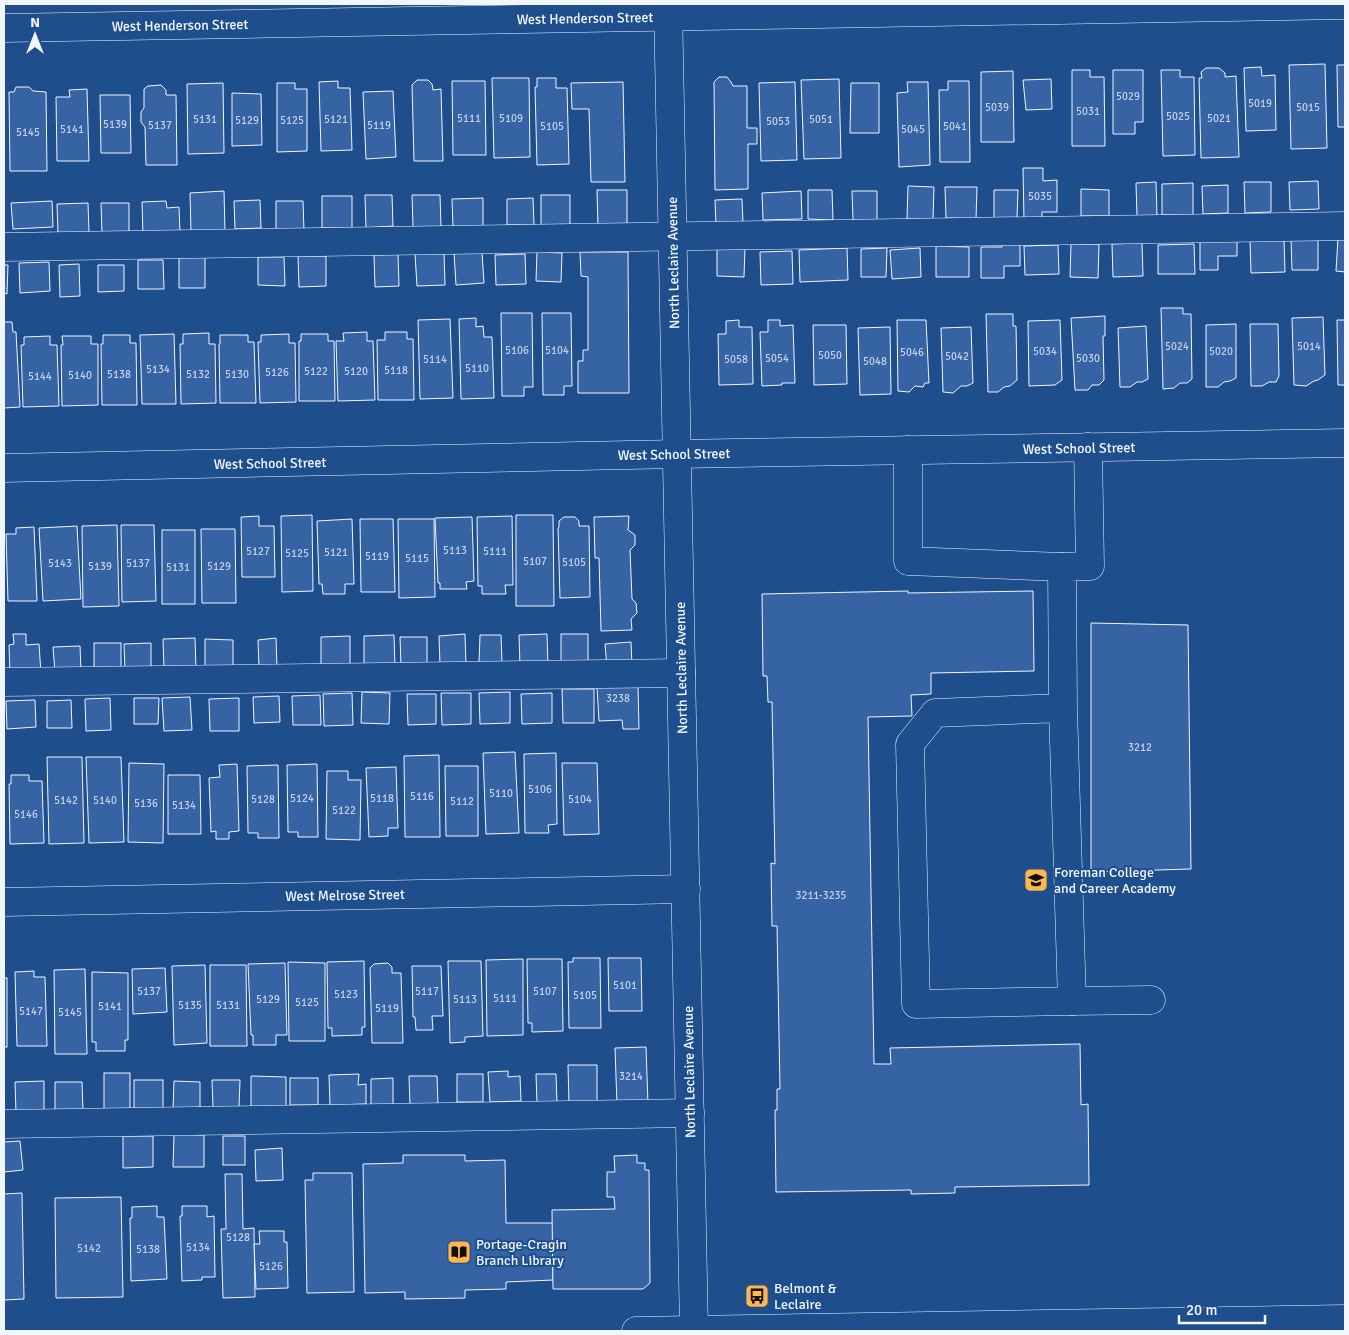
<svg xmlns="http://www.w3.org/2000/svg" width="1349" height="1335" font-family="Signika,sans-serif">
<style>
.building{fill:#3563a3;stroke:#f2f6ff}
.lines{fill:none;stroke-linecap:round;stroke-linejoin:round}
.minor-casing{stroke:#f2f6ff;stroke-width:29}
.major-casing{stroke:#f2f6ff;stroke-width:29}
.minor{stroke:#1f4e8c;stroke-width:28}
.major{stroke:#1f4e8c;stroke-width:28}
.labels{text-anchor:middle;stroke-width:4;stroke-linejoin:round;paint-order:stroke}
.number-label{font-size:11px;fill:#c3d1e8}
.street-label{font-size:14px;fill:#f2f6ff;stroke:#1f4e8c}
.poi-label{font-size:14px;fill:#f2f6ff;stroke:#1f4e8c;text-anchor:start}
</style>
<rect width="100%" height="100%" fill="#1f4e8c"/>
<!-- building -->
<g class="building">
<polygon points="1325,64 1327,148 1291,149 1289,65"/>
<polygon points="1337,65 1345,65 1345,127 1338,127"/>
<polygon points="1261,67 1262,76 1275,75 1276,130 1246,131 1244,68"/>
<polygon points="1206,68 1219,68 1225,73 1225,77 1236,76 1239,157 1201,158 1199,78 1202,78 1201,72"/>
<polygon points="1072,70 1090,70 1090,77 1104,77 1105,146 1072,146"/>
<polygon points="1113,70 1143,70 1143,122 1135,122 1135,134 1113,134"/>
<polygon points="1161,70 1180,70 1180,77 1194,77 1195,155 1163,156"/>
<polygon points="1013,71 1014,142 981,142 981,72"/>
<polygon points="719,77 727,77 731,82 733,86 747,86 747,128 757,128 757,144 748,144 748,189 715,190 714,82"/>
<polygon points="492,78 529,78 530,157 494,158"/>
<polygon points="537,78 556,78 556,88 567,88 569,164 537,165 535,87 537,87"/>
<polygon points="839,79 841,158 804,159 801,80"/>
<polygon points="1051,79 1052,109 1026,110 1023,80"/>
<polygon points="417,80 428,80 432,84 433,90 441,89 443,161 414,161 412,85"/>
<polygon points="338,81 338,88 350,88 352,150 321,151 319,82"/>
<polygon points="452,81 485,81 486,155 453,155"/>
<polygon points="948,81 969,81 970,162 940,162 939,90 948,90"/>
<polygon points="623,82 625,182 591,182 589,109 572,109 571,83"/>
<polygon points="795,82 797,160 761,161 759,83"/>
<polygon points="907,82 928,82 930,165 899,167 897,93 908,92"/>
<polygon points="223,83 224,153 188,154 187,84"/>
<polygon points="277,83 295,83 295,89 307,89 307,151 277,152"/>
<polygon points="851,83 879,83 879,133 850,133"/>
<polygon points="161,85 166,90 166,95 176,95 177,165 146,165 145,127 141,122 141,112 144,108 144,89 148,86"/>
<polygon points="16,87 29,87 33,91 46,92 47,171 10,171 9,92 14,92"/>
<polygon points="87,89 89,161 57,161 56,97 70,97 69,90"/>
<polygon points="393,91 396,157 366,159 363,92"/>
<polygon points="232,93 261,94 262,145 232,146"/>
<polygon points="100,95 130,95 131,153 101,153"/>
<polygon points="1023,168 1043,168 1043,181 1057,180 1057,212 1042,212 1042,220 1024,221"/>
<polygon points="1318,181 1319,209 1290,210 1289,182"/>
<polygon points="1156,182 1157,216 1137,217 1136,183"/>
<polygon points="1244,182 1271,182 1271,212 1245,213"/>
<polygon points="1193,183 1193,215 1162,215 1162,184"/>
<polygon points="1228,185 1228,213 1203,214 1202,186"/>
<polygon points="908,186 934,187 933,219 907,219"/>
<polygon points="945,187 977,187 976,219 946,218"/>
<polygon points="1081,189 1109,190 1109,216 1081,216"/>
<polygon points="597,190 627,190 627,227 598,228"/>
<polygon points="808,190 832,190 833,220 808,219"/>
<polygon points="994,190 1018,190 1017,218 994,218"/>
<polygon points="224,191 225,232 191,233 190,193"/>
<polygon points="801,191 802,219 763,220 762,193"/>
<polygon points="852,191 877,191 877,220 853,220"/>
<polygon points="365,195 392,195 393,226 366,228"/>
<polygon points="412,195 440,195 441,227 413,227"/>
<rect x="541" y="195" width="29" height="30"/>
<rect x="322" y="196" width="30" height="32"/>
<polygon points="483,198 483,226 453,227 452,199"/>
<polygon points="533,198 534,225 507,225 507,199"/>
<polygon points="742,199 743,223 716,225 715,200"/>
<polygon points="260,200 261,228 235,229 234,201"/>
<polygon points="52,201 53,227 13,229 11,203"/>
<polygon points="166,201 167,208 179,207 180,233 143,235 142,202"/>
<polygon points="276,201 303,201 304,231 276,231"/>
<polygon points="88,203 89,233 58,234 57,204"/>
<polygon points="101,203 129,203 129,234 102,234"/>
<polygon points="1237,238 1237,256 1218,256 1218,270 1200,270 1200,241"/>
<polygon points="1338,238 1345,239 1345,272 1336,271"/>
<polygon points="1318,239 1318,270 1292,270 1291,240"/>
<polygon points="1250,240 1284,240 1285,272 1251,273"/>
<polygon points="1002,242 1020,242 1020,266 1004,266 1004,278 981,278 981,247 1002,247"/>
<polygon points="1142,243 1143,276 1113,277 1112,244"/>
<polygon points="1071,244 1099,244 1098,278 1070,277"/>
<polygon points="1194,244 1195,274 1158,274 1158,245"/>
<polygon points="1058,245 1059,274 1025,275 1024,246"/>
<polygon points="717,246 745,247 744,277 717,276"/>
<polygon points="936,246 969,247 969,277 936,277"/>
<polygon points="847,248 848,280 800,282 799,250"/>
<polygon points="887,248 886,277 861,277 861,249"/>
<polygon points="920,248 921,277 892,279 890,250"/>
<polygon points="792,251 793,284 761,285 760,252"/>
<polygon points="482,252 484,283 456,285 454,253"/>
<polygon points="537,252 562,253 561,282 536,281"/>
<polygon points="580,252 628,252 629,393 578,393 578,361 583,361 583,350 588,350 588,277 581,276"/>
<polygon points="444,253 445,285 417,286 415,254"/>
<polygon points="398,254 399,286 375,287 374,255"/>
<polygon points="525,254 526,284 496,285 495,255"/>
<polygon points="298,256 326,256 326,286 299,287"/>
<polygon points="205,257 205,288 179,288 179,258"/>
<polygon points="258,257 284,257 285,286 258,285"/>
<polygon points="138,260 163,260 164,289 138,289"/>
<polygon points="49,262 50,291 20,293 19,263"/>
<polygon points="79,264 80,296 60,297 59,265"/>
<polygon points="4,265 8,265 7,294 4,293"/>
<polygon points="98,265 124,265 124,291 98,292"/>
<polygon points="1161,308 1183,308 1183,314 1191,314 1192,379 1187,383 1180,383 1174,388 1163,389"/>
<polygon points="501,313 532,313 533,387 524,387 524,396 502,396"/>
<polygon points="542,313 571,313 572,386 564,386 564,395 543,395"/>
<polygon points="986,314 1013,314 1013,326 1016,326 1017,380 1010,386 1004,387 998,392 988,392"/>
<polygon points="1105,316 1105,336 1103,336 1104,380 1099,385 1092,385 1088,390 1075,390 1071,318"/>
<polygon points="1323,317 1325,375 1318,380 1314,381 1306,386 1294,385 1292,318"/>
<polygon points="476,318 476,327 483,326 484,337 492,337 494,398 461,399 459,319"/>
<polygon points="450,319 453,398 420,399 418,320"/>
<polygon points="739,320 739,327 752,327 753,384 719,385 718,334 726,334 726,321"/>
<polygon points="768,320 780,320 780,326 793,325 795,383 782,383 782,385 762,386 760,332 768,332"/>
<polygon points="897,320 926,320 929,383 925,383 923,387 915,386 909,392 898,391"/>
<polygon points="1060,320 1062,380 1055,385 1029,386 1028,321"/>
<polygon points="1337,320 1345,320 1345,385 1338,385"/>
<polygon points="4,322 12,322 13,332 16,332 20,407 4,408"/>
<polygon points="1236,324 1236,378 1230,381 1224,382 1218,387 1206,387 1206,325"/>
<polygon points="1250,324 1278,324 1279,376 1276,382 1269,382 1262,386 1251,386"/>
<polygon points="813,325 846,325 847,384 814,385"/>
<polygon points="1146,326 1148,379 1142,382 1137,382 1130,387 1120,387 1118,328"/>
<polygon points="890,327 891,394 860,395 858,328"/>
<polygon points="971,327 973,383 967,386 961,386 953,393 943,392 941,328"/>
<polygon points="367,332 367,341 373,341 375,400 338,401 336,341 344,341 343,333"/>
<polygon points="385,332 407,332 407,339 413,339 414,400 378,400 377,340 385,340"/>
<polygon points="209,333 209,344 215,344 216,403 181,404 180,344 183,344 183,334"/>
<polygon points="174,334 176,404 142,404 140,335"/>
<polygon points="289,334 289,343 295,343 296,402 260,403 258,342 261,342 261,335"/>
<polygon points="301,334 328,334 328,341 334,341 335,401 299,401 299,341 301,341"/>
<polygon points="103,335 130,335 130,343 136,343 137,405 102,405 101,344 103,344"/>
<polygon points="220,335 248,335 248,342 254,342 256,403 220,403 219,344 220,344"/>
<polygon points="50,336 50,345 57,345 59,406 23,407 21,345 24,345 24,337"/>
<polygon points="62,336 91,336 91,344 98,344 98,405 62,406 61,345 63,345"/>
<polygon points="312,515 313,591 282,592 281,516"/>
<polygon points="516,515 553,515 554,606 516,606"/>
<polygon points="259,516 259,526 274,526 275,577 242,577 241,517"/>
<polygon points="512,516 513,585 505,585 506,594 482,594 482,586 478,586 477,517"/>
<polygon points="629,516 628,530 635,535 635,545 630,550 632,599 636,603 637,613 631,619 632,630 601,631 599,558 595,558 594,517"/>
<polygon points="472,517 474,581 466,582 467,589 440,589 440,583 438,583 435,518"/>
<polygon points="564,517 575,517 579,521 579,526 589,526 590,597 560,598 558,528 559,527 559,521"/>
<polygon points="352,519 354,584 345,584 345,594 323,594 322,584 319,584 317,521"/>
<polygon points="360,519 393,519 395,592 361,592"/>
<polygon points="398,519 434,519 435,597 399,598"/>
<polygon points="117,525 119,606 83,607 82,526"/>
<polygon points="121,525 154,525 156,601 122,602"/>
<polygon points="77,526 81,599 43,601 39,528"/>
<polygon points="34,527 37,601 8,601 6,534 16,534 16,528"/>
<polygon points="201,529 235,529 236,603 202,603"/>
<rect x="162" y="530" width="33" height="74"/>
<polygon points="908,591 908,593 1033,591 1034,671 931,673 931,694 911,695 912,716 868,717 874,1064 891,1064 890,1048 1080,1044 1081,1105 1088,1104 1089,1185 955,1187 955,1193 911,1194 911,1190 776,1192 775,1110 777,1110 777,1089 780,1089 777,926 772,926 771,863 775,864 772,702 768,702 767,676 763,676 762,594"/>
<polygon points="1091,623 1188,625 1191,869 1091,872"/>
<polygon points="13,634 26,634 26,645 39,644 41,674 10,675 9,645 14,644"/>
<polygon points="465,634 466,664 440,665 439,636"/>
<polygon points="547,634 548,665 520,666 519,635"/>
<rect x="561" y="634" width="27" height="29"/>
<polygon points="394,635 395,666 364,666 364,636"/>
<polygon points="480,635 501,635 502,662 479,663"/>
<polygon points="350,636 350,667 321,668 321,637"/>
<polygon points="400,637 427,637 427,666 401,666"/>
<polygon points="195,638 196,669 164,669 163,639"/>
<polygon points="276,638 277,668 259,668 258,640"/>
<polygon points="205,639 233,640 233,669 205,669"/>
<polygon points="631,642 632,665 607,667 605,644"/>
<rect x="94" y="643" width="27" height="29"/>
<polygon points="151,643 151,669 125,670 124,644"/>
<polygon points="80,646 81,672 55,673 53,647"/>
<polygon points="638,686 639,729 623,729 622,720 599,721 597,687"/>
<polygon points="562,689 594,689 594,723 563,723"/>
<polygon points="362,692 390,693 389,724 361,723"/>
<polygon points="510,692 510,723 480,724 479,693"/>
<polygon points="352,693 353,725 324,726 323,694"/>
<polygon points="441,693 471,693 471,724 442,725"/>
<polygon points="552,693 552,723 522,724 521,694"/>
<polygon points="407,694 436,694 436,724 408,725"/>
<polygon points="320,695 321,725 293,725 292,696"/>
<polygon points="279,696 280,722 254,723 253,697"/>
<polygon points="190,697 192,730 164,731 162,698"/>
<polygon points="110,698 111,730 86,731 85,699"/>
<polygon points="134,698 159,698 158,724 134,724"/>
<polygon points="239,698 239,731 210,731 209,699"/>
<polygon points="35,700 36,727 7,729 6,701"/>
<polygon points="71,700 72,728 47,728 47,701"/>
<polygon points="515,752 519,833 486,834 483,753"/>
<polygon points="556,753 557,824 548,825 549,833 525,833 524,754"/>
<polygon points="439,755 440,837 405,837 404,756"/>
<polygon points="47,757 82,757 84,843 49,844"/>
<polygon points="86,757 121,757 124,842 89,843"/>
<polygon points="129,763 164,764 163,843 128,842"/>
<polygon points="562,763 597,763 599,834 564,835"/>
<polygon points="237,764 239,831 229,832 229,839 216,839 216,831 211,832 209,778 220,777 219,765"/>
<polygon points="317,764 318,837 298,837 298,832 288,832 287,765"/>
<polygon points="278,765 279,838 258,838 258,833 248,833 247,766"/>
<polygon points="445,766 478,766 478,836 446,836"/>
<polygon points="396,767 398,828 388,828 388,836 369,837 366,768"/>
<polygon points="327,771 348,771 348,780 361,780 360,840 326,839"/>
<polygon points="11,775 29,775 29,781 42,781 44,843 10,844 9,784 11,784"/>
<polygon points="168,775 200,775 201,834 168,834"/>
<polygon points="573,958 600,958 601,1028 569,1028 568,962 573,962"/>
<polygon points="608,958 641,958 642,1011 609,1011"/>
<polygon points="523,959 523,1035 487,1036 486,960"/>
<polygon points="527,959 562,959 563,1031 532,1032 532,1023 528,1023"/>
<polygon points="364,961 365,1027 362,1027 362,1035 332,1036 332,1028 328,1028 327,962"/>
<polygon points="448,961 481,961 483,1036 465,1037 465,1042 450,1043"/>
<polygon points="288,962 325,963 325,1041 289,1041"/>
<polygon points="285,963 287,1035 276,1035 276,1045 253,1045 253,1035 251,1035 248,964"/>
<polygon points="388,963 392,967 392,973 401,973 403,1043 372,1043 370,968 374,964"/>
<polygon points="205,965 207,1043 174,1045 172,966"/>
<polygon points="210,965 246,965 247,1046 210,1046"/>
<polygon points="412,966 441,966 443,1016 432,1016 433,1030 416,1030 415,1017 413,1017"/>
<polygon points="165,968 167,1012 133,1014 132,969"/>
<polygon points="85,969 87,1054 55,1054 54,970"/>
<polygon points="34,971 34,977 45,977 47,1046 17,1046 15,972"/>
<polygon points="92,972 128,973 128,1040 125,1040 125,1051 96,1051 96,1042 92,1042"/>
<rect x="4" y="978" width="3" height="69"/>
<polygon points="646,1047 648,1104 617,1105 615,1048"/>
<polygon points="568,1065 597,1065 597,1104 569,1104"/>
<polygon points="508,1071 508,1077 520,1076 521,1101 490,1102 488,1072"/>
<rect x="104" y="1073" width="26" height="36"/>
<polygon points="359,1074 358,1085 366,1084 366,1104 330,1105 329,1075"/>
<rect x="457" y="1074" width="26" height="28"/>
<polygon points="536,1074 556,1074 557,1103 537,1104"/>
<polygon points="251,1076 286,1077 286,1107 251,1107"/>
<polygon points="409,1076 437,1076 438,1105 410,1105"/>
<rect x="290" y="1078" width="28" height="27"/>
<polygon points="393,1078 393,1106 371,1106 371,1079"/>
<rect x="134" y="1080" width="29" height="30"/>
<polygon points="212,1080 240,1080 239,1107 213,1107"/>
<polygon points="44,1081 44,1113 16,1113 15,1082"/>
<polygon points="174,1081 200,1082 200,1109 173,1109"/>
<polygon points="55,1082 82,1082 83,1111 55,1111"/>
<polygon points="174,1134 204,1135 204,1167 173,1167"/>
<polygon points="123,1136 153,1136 153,1167 123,1168"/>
<rect x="223" y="1136" width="22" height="29"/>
<polygon points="20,1141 23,1170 4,1172 4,1142"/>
<polygon points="282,1148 283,1180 256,1181 255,1150"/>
<polygon points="403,1155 465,1155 465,1161 505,1160 506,1223 553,1223 553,1280 506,1282 506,1289 465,1290 465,1298 405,1299 405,1292 365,1293 363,1164 403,1163"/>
<polygon points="637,1155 637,1163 645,1163 645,1170 649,1170 650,1283 643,1289 553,1289 552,1210 615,1209 614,1197 607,1197 607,1172 615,1172 614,1156"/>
<polygon points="313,1173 352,1173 354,1292 307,1293 305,1180 313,1180"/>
<polygon points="225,1174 242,1174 243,1229 254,1228 255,1297 223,1298 221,1229 226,1229"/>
<polygon points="22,1193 24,1299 4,1300 4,1194"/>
<polygon points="121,1197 123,1297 56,1298 55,1198"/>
<polygon points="157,1206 157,1217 164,1217 167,1279 131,1281 130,1218 132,1218 132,1207"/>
<polygon points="182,1206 207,1206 207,1217 214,1216 215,1277 202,1277 202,1280 182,1281 180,1216 182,1216"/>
<polygon points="259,1231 284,1231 284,1242 287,1242 288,1288 256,1289 254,1244 260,1244"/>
</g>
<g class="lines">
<!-- minor casing -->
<g class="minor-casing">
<g id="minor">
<polyline points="668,4 694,1331"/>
<polyline points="4,28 1345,5"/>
<polyline points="4,247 1345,226"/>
<polyline points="908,450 908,561 1062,567"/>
<polyline points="4,468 677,454 1345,443"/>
<polyline points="4,682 681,673"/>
<polyline points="1063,708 1072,1001 916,1004 910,744 935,713 1063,708 1062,567 1090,566 1088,447"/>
<polyline points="4,902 686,889"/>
<polyline points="1072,1001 1151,1000"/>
<polyline points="4,1124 690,1113"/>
</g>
</g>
<!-- major casing -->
<g class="major-casing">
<polyline id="major" points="636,1331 1345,1319"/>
</g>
<!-- minor -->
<use href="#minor" class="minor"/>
<!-- major -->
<use href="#major" class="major"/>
</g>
<!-- icons -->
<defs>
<g id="school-square" transform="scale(1.25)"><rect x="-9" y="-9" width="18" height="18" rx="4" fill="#ffb74d" stroke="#1f4e8c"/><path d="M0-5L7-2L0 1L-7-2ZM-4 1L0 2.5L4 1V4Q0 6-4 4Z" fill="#111"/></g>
<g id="library-square" transform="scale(1.25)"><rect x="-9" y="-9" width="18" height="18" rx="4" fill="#ffb74d" stroke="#1f4e8c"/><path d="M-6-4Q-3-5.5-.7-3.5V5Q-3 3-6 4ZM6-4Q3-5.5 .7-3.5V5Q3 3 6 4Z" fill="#111"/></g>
<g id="bus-square" transform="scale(1.25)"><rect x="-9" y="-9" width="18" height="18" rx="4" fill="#ffb74d" stroke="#1f4e8c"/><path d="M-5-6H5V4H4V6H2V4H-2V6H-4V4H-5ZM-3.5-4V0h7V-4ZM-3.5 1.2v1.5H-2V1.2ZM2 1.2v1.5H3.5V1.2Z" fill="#111"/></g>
</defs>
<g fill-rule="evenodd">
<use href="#school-square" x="1036" y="880"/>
<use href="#library-square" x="459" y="1252"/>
<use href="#bus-square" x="757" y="1296"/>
</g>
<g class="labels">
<!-- number labels -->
<g class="number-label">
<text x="1128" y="100">5029</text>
<text x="1260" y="107">5019</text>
<text x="997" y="111">5039</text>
<text x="1308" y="111">5015</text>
<text x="1088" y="115">5031</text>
<text x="1178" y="120">5025</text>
<text x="469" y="122">5111</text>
<text x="511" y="122">5109</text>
<text x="1219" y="122">5021</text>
<text x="205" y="123">5131</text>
<text x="336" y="123">5121</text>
<text x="821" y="123">5051</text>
<text x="247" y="124">5129</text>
<text x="292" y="124">5125</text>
<text x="778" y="125">5053</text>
<text x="115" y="128">5139</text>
<text x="160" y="129">5137</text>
<text x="379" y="129">5119</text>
<text x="552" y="130">5105</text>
<text x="955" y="130">5041</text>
<text x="72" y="133">5141</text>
<text x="913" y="133">5045</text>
<text x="28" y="136">5145</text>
<text x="1040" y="200">5035</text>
<text x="1177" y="350">5024</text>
<text x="1309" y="350">5014</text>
<text x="517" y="354">5106</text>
<text x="557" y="354">5104</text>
<text x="1045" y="355">5034</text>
<text x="1221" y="355">5020</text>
<text x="912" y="356">5046</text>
<text x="830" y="359">5050</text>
<text x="957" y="360">5042</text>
<text x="777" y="362">5054</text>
<text x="1088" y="362">5030</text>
<text x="435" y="363">5114</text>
<text x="736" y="363">5058</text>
<text x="875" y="365">5048</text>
<text x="477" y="372">5110</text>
<text x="158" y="373">5134</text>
<text x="396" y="374">5118</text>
<text x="316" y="375">5122</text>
<text x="356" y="375">5120</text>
<text x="277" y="376">5126</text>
<text x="119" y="378">5138</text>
<text x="198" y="378">5132</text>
<text x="237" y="378">5130</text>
<text x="80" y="379">5140</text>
<text x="40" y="380">5144</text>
<text x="455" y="554">5113</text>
<text x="258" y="555">5127</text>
<text x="495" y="555">5111</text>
<text x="336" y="556">5121</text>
<text x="297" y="557">5125</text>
<text x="377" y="560">5119</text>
<text x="417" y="562">5115</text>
<text x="535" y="565">5107</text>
<text x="574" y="566">5105</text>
<text x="60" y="567">5143</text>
<text x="138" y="567">5137</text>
<text x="100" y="570">5139</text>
<text x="219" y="570">5129</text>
<text x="178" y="571">5131</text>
<text x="618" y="702">3238</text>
<text x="1140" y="751">3212</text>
<text x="540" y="793">5106</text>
<text x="501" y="797">5110</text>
<text x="422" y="800">5116</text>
<text x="302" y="802">5124</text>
<text x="382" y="802">5118</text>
<text x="263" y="803">5128</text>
<text x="580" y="803">5104</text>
<text x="66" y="804">5142</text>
<text x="105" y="804">5140</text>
<text x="462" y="805">5112</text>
<text x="146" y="807">5136</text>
<text x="184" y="809">5134</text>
<text x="344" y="814">5122</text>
<text x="26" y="818">5146</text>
<text x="821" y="899">3211-3235</text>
<text x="625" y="989">5101</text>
<text x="149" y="995">5137</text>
<text x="427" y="995">5117</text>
<text x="545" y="995">5107</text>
<text x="346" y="998">5123</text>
<text x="585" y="999">5105</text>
<text x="505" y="1002">5111</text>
<text x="268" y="1003">5129</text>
<text x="465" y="1003">5113</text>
<text x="307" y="1006">5125</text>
<text x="190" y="1009">5135</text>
<text x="228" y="1009">5131</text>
<text x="110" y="1010">5141</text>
<text x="387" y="1012">5119</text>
<text x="31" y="1015">5147</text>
<text x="70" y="1016">5145</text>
<text x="631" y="1080">3214</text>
<text x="238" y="1241">5128</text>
<text x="198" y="1251">5134</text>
<text x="89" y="1252">5142</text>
<text x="148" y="1253">5138</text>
<text x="271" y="1270">5126</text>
</g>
<!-- street labels -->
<g class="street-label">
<text transform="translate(585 18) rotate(-1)" y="5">West Henderson Street</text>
<text transform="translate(180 25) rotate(-1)" y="5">West Henderson Street</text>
<text transform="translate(673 263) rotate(-91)" y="5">North Leclaire Avenue</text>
<text transform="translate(1079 448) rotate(-1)" y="5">West School Street</text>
<text transform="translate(674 454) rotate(-1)" y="5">West School Street</text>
<text transform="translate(270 463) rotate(-1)" y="5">West School Street</text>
<text transform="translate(681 668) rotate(-91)" y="5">North Leclaire Avenue</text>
<text transform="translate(345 895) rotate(-1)" y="5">West Melrose Street</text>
<text transform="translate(689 1072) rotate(-91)" y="5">North Leclaire Avenue</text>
</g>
<!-- poi labels -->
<g class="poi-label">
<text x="1054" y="877">Foreman College<tspan x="1054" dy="16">and Career Academy</tspan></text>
<text x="476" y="1249">Portage-Cragin<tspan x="476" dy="16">Branch Library</tspan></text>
<text x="774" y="1293">Belmont &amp;<tspan x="774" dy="16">Leclaire</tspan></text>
</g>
</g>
<!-- border -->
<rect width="1349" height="1335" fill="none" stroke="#f2f6ff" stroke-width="10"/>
<!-- north arrow -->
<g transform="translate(35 35)" stroke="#1f4e8c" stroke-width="4" paint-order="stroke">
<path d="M0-4L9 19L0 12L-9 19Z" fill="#f2f6ff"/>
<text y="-8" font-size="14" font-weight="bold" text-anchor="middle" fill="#f2f6ff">N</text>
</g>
<!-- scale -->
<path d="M1179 1315v8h86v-8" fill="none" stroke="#f2f6ff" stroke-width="2.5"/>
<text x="1186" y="1315" font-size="15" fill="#f2f6ff" stroke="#1f4e8c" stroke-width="4" paint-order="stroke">20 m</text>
</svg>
